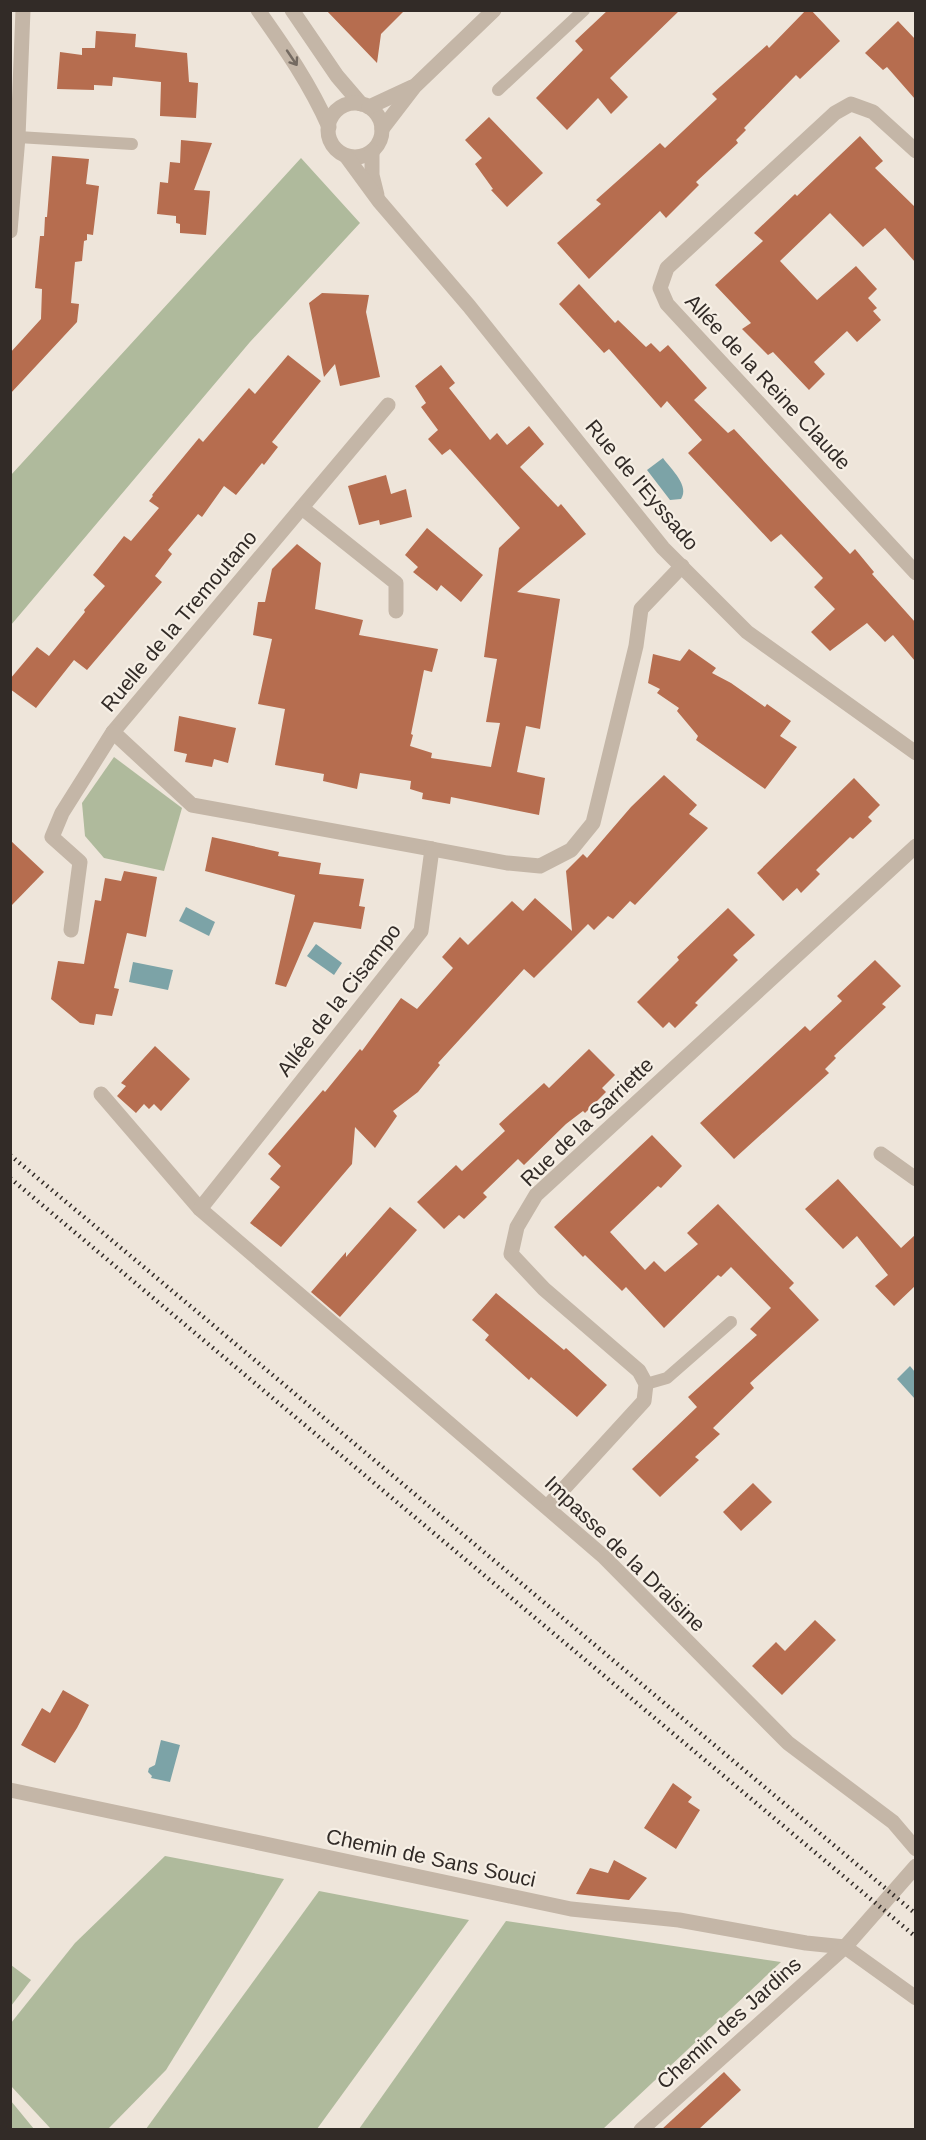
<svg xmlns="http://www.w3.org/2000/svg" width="926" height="2140" font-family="Arial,sans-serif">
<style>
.green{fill:#afba9c}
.water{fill:#7ca3a7}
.building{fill:#b66d4f}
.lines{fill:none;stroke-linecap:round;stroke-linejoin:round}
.service{stroke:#c4b6a7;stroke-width:12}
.minor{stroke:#c4b6a7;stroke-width:15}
.rail{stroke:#322b27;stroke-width:4.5;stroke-dasharray:1.5 4.5;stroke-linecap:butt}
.oneway{stroke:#746a61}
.labels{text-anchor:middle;stroke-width:4.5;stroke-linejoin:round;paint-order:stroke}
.street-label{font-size:21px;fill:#322b27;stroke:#f6efe5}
</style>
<rect width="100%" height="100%" fill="#eee5da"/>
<!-- green -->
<g class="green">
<polygon points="301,158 360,223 250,342 11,625 11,475"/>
<polygon points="114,757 182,808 164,871 104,858 85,836 82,803"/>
<polygon points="165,1856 284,1879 166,2070 108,2129 51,2129 11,2086 11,2023 75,1943"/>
<polygon points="319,1891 469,1920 317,2129 146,2129"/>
<polygon points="506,1921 781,1962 603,2129 359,2129"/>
<polygon points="11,1965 31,1980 11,2006"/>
<polygon points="10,2101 11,2101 34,2129 11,2129"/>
</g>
<!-- water -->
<g class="water">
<path d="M663,458C671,469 690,486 681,499L670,500L647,470Z"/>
<polygon points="186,907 215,922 209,936 179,921"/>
<polygon points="316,944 342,963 334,975 307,956"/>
<polygon points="133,962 173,970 168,990 129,982"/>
<polygon points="910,1366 915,1372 915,1399 897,1379"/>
<polygon points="161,1740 180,1745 170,1782 151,1778 152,1776 148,1772 149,1768 155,1765"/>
</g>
<!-- building -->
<g class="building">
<polygon points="326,10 405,10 381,34 377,63"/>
<polygon points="608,10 680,10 610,78 628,97 611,114 598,98 567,130 536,98 583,50 575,41"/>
<polygon points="806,10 811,10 840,41 800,79 796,75 744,128 746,130 736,140 738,143 696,182 699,185 666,218 660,211 589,279 557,243 601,204 596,200 660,143 665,148 717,99 712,94 767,45 769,48"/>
<polygon points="898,21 915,39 915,99 887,67 883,70 865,53"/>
<polygon points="96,31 136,34 135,47 187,53 189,82 198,83 196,118 160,116 161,82 113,77 112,86 94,85 94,90 57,89 60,52 82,55 82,48 95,48"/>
<polygon points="489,117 543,173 507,207 491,190 493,189 475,164 482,158 465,140"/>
<polygon points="860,136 883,161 875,168 915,207 915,262 885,228 863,247 830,213 780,261 817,300 856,266 877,289 868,298 877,308 873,311 881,320 857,342 847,331 814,362 825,374 809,390 773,352 768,355 742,329 751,323 715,285 763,241 754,233 795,194 797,196"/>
<polygon points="181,140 212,143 194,190 210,191 206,235 180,233 180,224 176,223 176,216 157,214 160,182 168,183 170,162 180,163"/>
<polygon points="52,156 89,159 86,184 99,186 93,235 87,234 87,240 84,241 82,261 75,262 71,303 79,304 77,322 10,394 10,353 41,319 42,289 35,288 40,236 44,236 45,217 47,217"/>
<polygon points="579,284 615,323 618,320 646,347 651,343 660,352 668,345 707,388 694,400 728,433 734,429 850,554 855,549 874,572 872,574 915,622 915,661 893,635 885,642 867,623 830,651 811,632 835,609 814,587 823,578 781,534 771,542 688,453 702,440 667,401 661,408 609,349 604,353 559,304"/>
<polygon points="322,293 369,295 366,312 380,377 340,386 335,364 324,377 309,303"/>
<polygon points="288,355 321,381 272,442 278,447 264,465 262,463 236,495 224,486 202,517 198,514 168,550 172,554 155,576 162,582 87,670 74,660 36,708 10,689 10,679 37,647 49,656 85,612 84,610 105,586 93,575 124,536 131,541 159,508 149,501 153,496 152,495 199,438 203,442 249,388 255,394"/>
<polygon points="441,365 455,383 449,388 490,440 497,433 507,445 529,426 544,444 520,467 558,507 561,504 586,534 517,592 560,599 540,729 526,726 517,772 545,778 539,815 451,797 450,804 422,799 423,793 410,789 411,781 360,773 357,789 323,781 324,774 275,765 285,709 258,704 272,639 253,635 258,602 265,602 272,569 297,544 321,563 315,609 363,620 359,635 438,649 432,672 424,670 411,734 413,735 410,746 432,753 431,758 491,767 500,723 486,722 497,659 484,657 499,548 520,528 450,449 442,455 428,439 438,430 421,407 426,403 415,386"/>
<polygon points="386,475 391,494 406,489 412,517 380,525 379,520 359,525 348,486"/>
<polygon points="427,528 483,575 461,602 441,585 437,591 413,572 418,567 405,555"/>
<polygon points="689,649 716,668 712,673 731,683 765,707 767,704 791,721 780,736 797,747 765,789 696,740 698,736 677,711 679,708 657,693 660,689 648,683 653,654 680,661"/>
<polygon points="179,716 236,728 228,763 214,759 212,767 185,762 187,754 174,751"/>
<polygon points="664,775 697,805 689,814 708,828 635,905 630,901 613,919 608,916 594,930 588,924 534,978 524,969 438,1063 440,1065 418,1092 393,1111 397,1116 375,1148 355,1127 352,1164 281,1247 250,1223 280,1187 270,1179 281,1166 268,1154 323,1090 325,1092 360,1049 362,1051 401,998 417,1009 453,968 442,957 460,937 468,945 512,901 523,911 535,898 572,931 566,871 583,854 587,858 631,807"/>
<polygon points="854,778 880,805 868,817 872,821 853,839 850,837 816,870 820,874 801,893 797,888 783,901 757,873"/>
<polygon points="212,837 279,852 278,856 321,863 319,874 364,879 359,906 365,907 361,929 314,922 286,987 275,984 295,895 205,871"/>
<polygon points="10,840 44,872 10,907"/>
<polygon points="124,871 157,877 146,937 127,933 114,988 119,989 112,1016 96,1014 94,1025 80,1023 51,999 58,961 84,964 95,900 101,901 105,878 121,881"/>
<polygon points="728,908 755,935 733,955 738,960 695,1003 698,1005 675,1028 669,1022 663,1028 637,1002 679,960 677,957"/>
<polygon points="875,960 901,986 882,1004 886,1007 834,1056 836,1058 825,1069 829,1073 734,1159 700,1123 805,1026 810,1031 842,1001 837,996"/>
<polygon points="155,1046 190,1079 161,1111 154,1104 149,1109 144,1104 136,1113 117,1096 126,1086 121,1083"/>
<polygon points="589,1049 615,1075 602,1088 606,1092 585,1113 583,1111 566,1124 524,1165 518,1159 483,1193 487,1197 464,1219 459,1215 444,1229 417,1202 456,1165 462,1171 505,1131 499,1124 544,1083 549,1088"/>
<polygon points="652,1135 682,1166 661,1188 658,1186 610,1232 645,1270 654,1261 665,1272 698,1244 687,1233 718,1204 794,1283 789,1288 819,1320 750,1383 754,1388 713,1428 720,1434 695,1457 699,1460 660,1497 632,1469 697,1407 688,1397 757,1335 750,1329 771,1308 731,1267 721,1277 718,1275 664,1328 626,1287 622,1291 585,1255 583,1257 554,1227"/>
<polygon points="838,1179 901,1248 915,1235 915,1286 894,1306 875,1286 888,1275 857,1236 843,1249 805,1209"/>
<polygon points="390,1207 417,1230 340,1317 311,1292 346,1252 346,1257"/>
<polygon points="496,1293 564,1350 566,1348 607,1385 577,1417 531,1377 529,1380 485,1340 489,1335 472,1320"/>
<polygon points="753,1483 772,1502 741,1531 723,1512"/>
<polygon points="815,1620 836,1640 782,1695 752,1666 776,1642 785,1651"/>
<polygon points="63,1690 89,1705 77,1728 55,1763 21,1745 42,1708 50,1713"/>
<polygon points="673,1783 692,1797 688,1802 700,1810 676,1849 644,1828"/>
<polygon points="614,1860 647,1878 629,1900 576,1894 590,1868 608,1873"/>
<polygon points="724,2072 741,2090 698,2130 661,2130"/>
</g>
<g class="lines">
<!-- service -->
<g class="service">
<polyline points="498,90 584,10"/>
<polyline points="18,137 132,144"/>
<polyline points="646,1384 667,1378 731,1322"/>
</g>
<!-- minor -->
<g class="minor">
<path d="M258,10C285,48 310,84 329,127"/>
<polyline points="292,10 337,76 361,104"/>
<circle cx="355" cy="130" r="27"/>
<polyline points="369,107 412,87"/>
<polyline points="382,129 415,86 494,10"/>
<polyline points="372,151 372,175 377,195"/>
<polyline points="916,151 873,112 851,104 835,113 667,268 660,288 667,304 916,573"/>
<polyline points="346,156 379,201 469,306 663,548 747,632 916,753"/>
<polyline points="10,231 18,137 23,10"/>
<polyline points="388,405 113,732 192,805 432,849"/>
<polyline points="302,508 396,583 396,611"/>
<polyline points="71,930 80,862 52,837 62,813 113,732"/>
<polyline points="101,1094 200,1209 603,1556 788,1743 893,1822 916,1849"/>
<polyline points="881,1154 916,1179"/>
<polyline points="200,1209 421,931 432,849 507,863 540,866 571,850 593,823 636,646 641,609 682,566"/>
<polyline points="547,1507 644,1401 646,1384 639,1371 544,1289 511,1254 517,1227 536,1195 916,846"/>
<polyline points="10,1790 571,1909 679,1920 806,1943 845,1947 916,1998"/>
<polyline points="641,2130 845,1947 916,1866"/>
</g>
<!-- rail -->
<g class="rail">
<polyline points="10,1155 916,1914"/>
<polyline points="10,1178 916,1937"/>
</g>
</g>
<!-- one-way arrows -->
<defs><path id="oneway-shaft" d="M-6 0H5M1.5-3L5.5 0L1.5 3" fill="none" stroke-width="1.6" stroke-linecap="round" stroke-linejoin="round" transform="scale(1.5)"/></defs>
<use class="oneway" href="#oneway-shaft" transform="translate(292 58) rotate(56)"/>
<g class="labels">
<!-- street labels -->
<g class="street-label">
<text transform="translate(768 382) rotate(47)" y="7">Allée de la Reine Claude</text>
<text transform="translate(642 485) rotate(50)" y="7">Rue de l'Eyssado</text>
<text transform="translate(179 621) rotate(-50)" y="7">Ruelle de la Tremoutano</text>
<text transform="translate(339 1000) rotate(-52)" y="7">Allée de la Cisampo</text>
<text transform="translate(587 1122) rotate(-44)" y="7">Rue de la Sarriette</text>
<text transform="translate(625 1554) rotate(44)" y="7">Impasse de la Draisine</text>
<text transform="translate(431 1858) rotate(12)" y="7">Chemin de Sans Souci</text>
<text transform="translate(729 2023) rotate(-42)" y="7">Chemin des Jardins</text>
</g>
</g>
<!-- border -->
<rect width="926" height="2140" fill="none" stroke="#322b27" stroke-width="24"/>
</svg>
